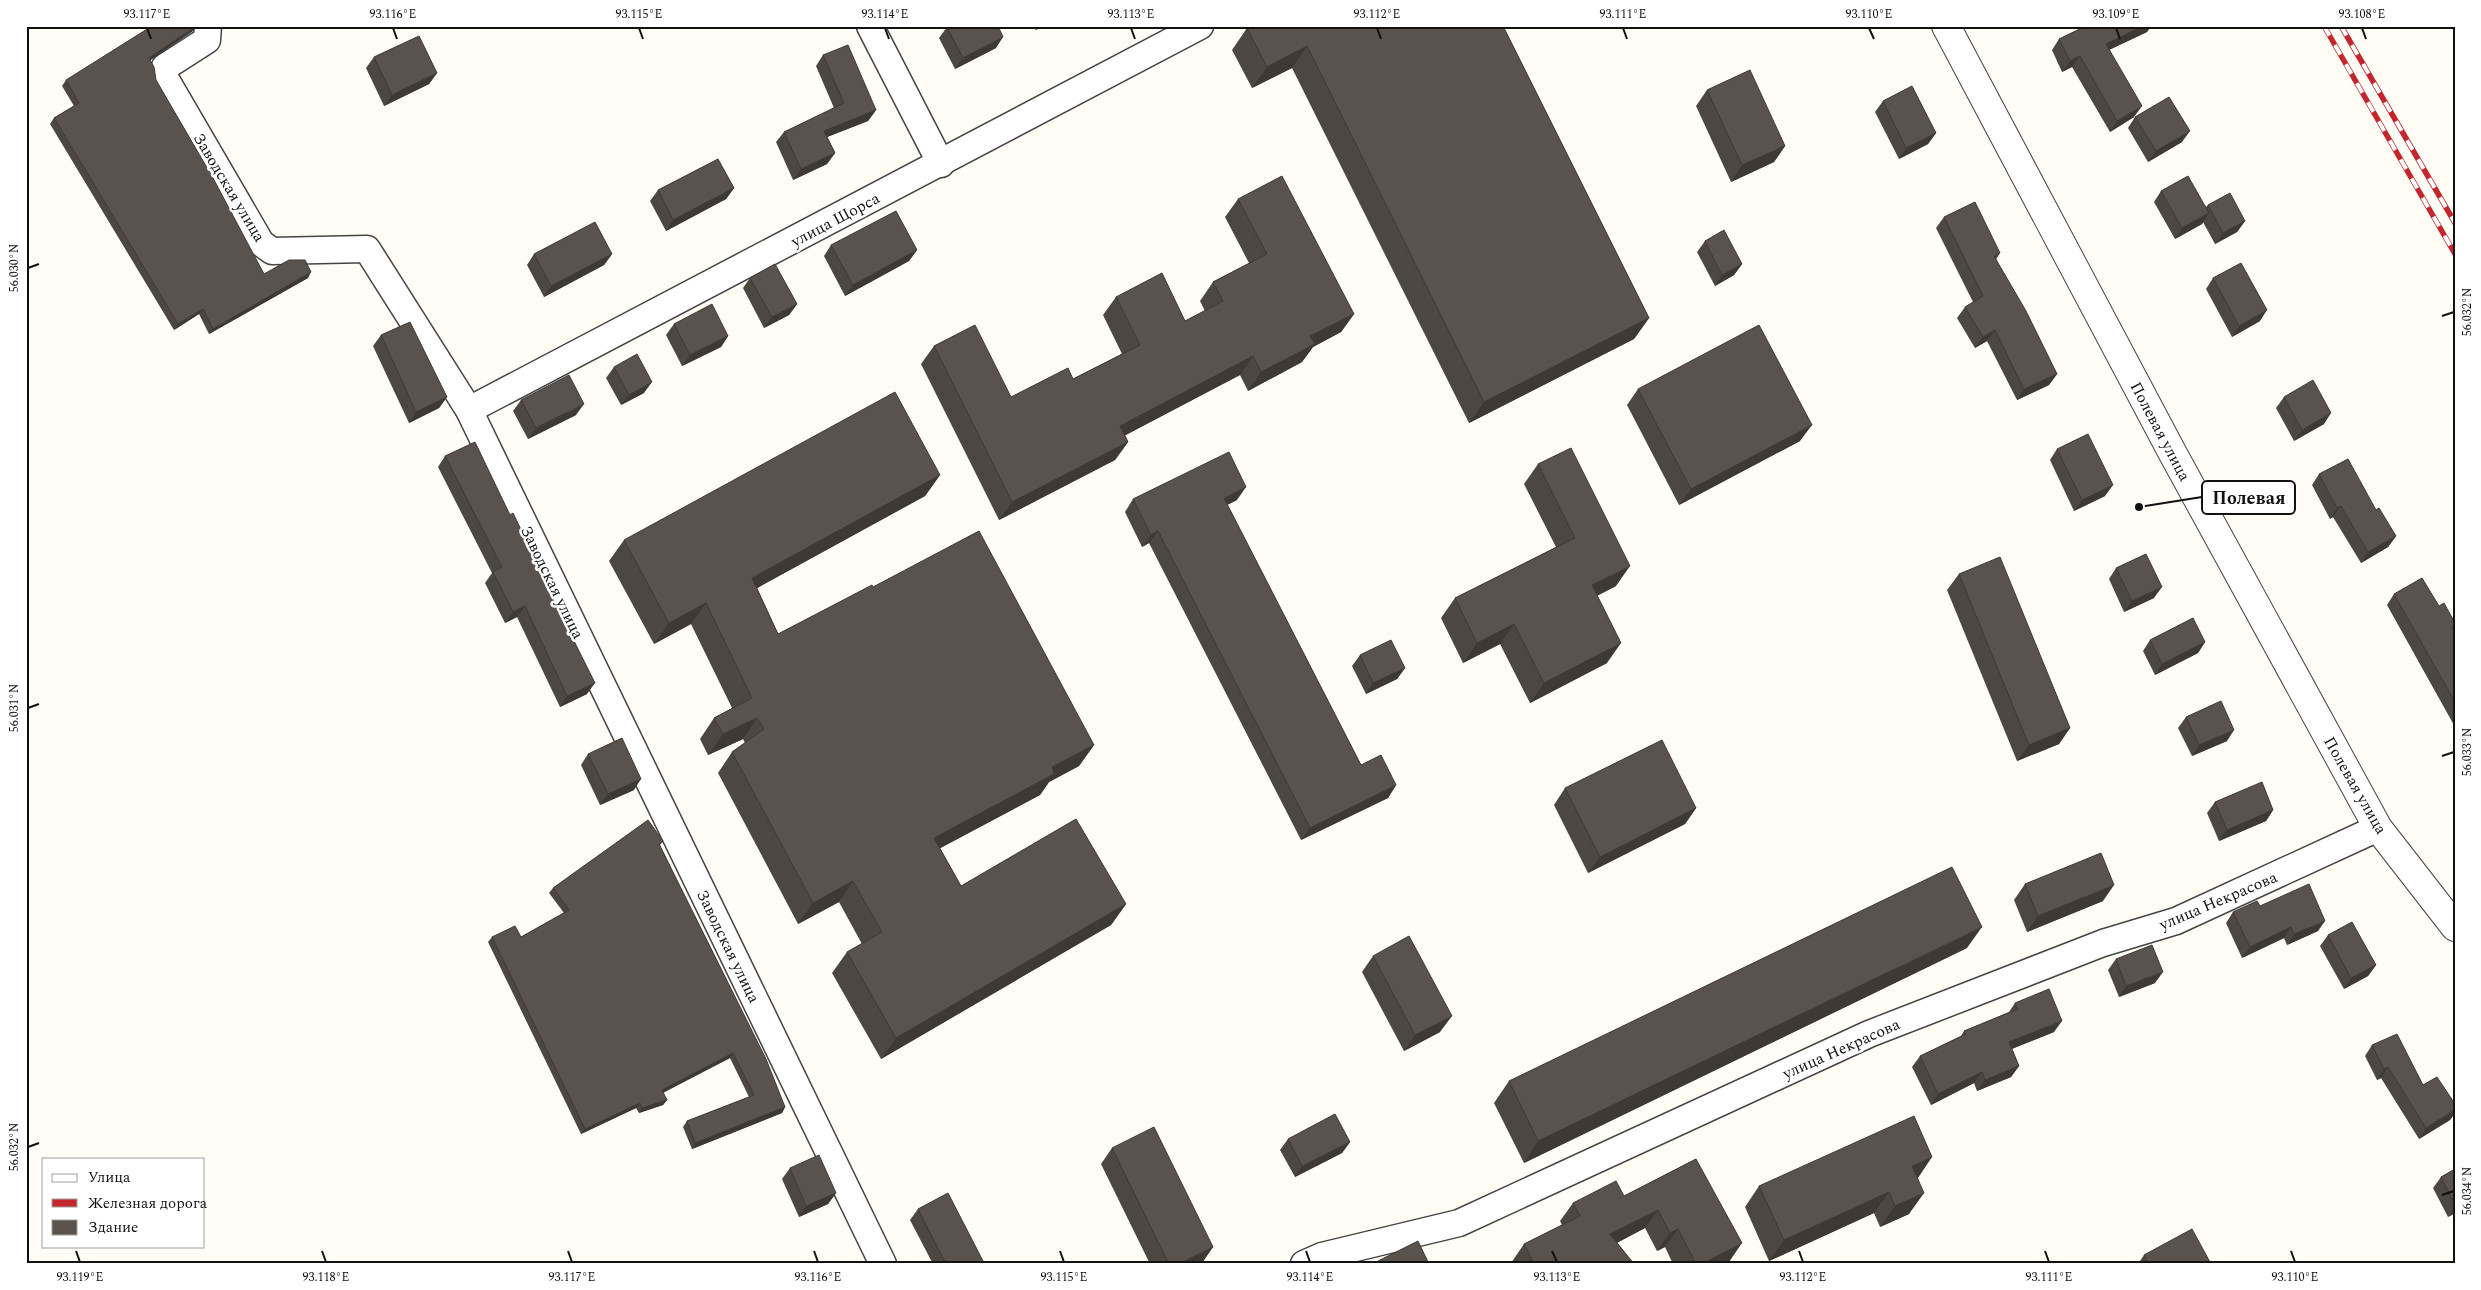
<svg xmlns="http://www.w3.org/2000/svg" width="2481" height="1290" font-family="Spectral,serif">
<style>
.lines{fill:none;stroke-linecap:round;stroke-linejoin:round}
.minor-casing{stroke:#444;stroke-width:29}
.tertiary-casing{stroke:#444;stroke-width:30}
.minor{stroke:#fff;stroke-width:26}
.tertiary{stroke:#fff;stroke-width:28}
.rail-casing{stroke:#c4262e;stroke-width:5.5}
.rail{stroke:#fff;stroke-width:4;stroke-dasharray:11;stroke-linecap:butt}
.wall{fill:#4d4742}
.shaded-wall{fill:#3f3936}
.building{fill:#5a524d;stroke:#3f3936}
.ticks{fill:none;stroke:#111;stroke-width:2}
.labels{text-anchor:middle;stroke-width:5;stroke-linejoin:round;paint-order:stroke}
.street-label{font-size:16px;fill:#111;stroke:#fff}
.leader{fill:none;stroke:#111;stroke-width:2}
.callout-dot{fill:#111;stroke:#fff;stroke-width:2}
.callout{fill:#fff;stroke:#111;stroke-width:2}
.callout-label{font-size:18px;text-anchor:middle;font-weight:bold;fill:#111}
.neatline{fill:none;stroke:#111;stroke-width:2}
.ticks-label{font-size:12px;text-anchor:middle;fill:#111}
</style>
<rect width="100%" height="100%" fill="#fffdf5"/>
<g class="lines">
<!-- minor casing -->
<g class="minor-casing">
<g id="minor">
<polyline points="208,26 207,40 165,67 165,78 261,243 272,251 367,249 469,410 883,1264"/>
<polyline points="870,26 941,164"/>
<polyline points="469,410 1200,26"/>
<polyline points="1304,1264 1322,1256 1459,1223 1869,1034 2103,943 2176,921 2378,828"/>
</g>
</g>
<!-- tertiary casing -->
<g class="tertiary-casing">
<polyline id="tertiary" points="1946,26 2172,452 2378,828 2455,927"/>
</g>
<!-- minor -->
<use href="#minor" class="minor"/>
<!-- tertiary -->
<use href="#tertiary" class="tertiary"/>
<!-- rail casing -->
<g class="rail-casing">
<g id="rail">
<polyline points="2324,26 2455,254"/>
<polyline points="2341,26 2455,223"/>
</g>
</g>
<!-- rail -->
<use href="#rail" class="rail"/>
</g>
<!-- wall -->
<g class="wall">
<polygon points="1033,26 1043,26 1036,30"/>
<polygon points="1503,26 1649,318 1634,339 1469,423 1292,68 1252,88 1232,50 1247,28"/>
<polygon points="2086,26 2151,26 2147,32 2109,50 2134,117 2110,132 2072,67 2062,72 2052,50 2059,39"/>
<polygon points="947,27 996,48 955,69 939,38"/>
<polygon points="193,31 150,60 156,80 264,274 308,278 209,334 199,314 174,330 50,124 54,118 74,106 62,86 66,80"/>
<polygon points="823,55 876,110 868,121 827,137 835,153 827,164 793,180 776,142 784,132 834,108 816,66"/>
<polygon points="374,57 437,73 429,84 384,106 366,68"/>
<polygon points="1707,90 1785,146 1774,162 1731,182 1696,106"/>
<polygon points="1883,101 1936,133 1928,144 1899,159 1875,112"/>
<polygon points="2135,117 2182,142 2148,162 2128,128"/>
<polygon points="734,188 726,199 666,231 650,201 658,190"/>
<polygon points="2161,191 2206,207 2208,205 2245,221 2237,232 2215,244 2203,222 2202,224 2175,239 2154,202"/>
<polygon points="1238,199 1354,314 1341,332 1313,347 1302,362 1248,391 1240,375 1125,435 1128,442 1115,460 999,520 921,364 934,346 1011,397 1073,379 1122,354 1103,315 1116,297 1185,321 1205,311 1200,301 1213,282 1249,263 1225,217"/>
<polygon points="1944,217 1996,259 2057,374 2049,385 2017,400 1987,341 1975,348 1957,318 1965,307 1973,302 1936,228"/>
<polygon points="1705,241 1742,264 1734,275 1715,286 1697,252"/>
<polygon points="831,245 917,250 909,261 845,296 824,256"/>
<polygon points="534,254 612,254 604,265 544,297 527,265"/>
<polygon points="750,278 797,304 789,315 764,328 743,288"/>
<polygon points="2213,278 2260,321 2232,337 2206,289"/>
<polygon points="674,324 728,336 721,347 682,366 666,335"/>
<polygon points="381,335 447,397 439,408 409,423 373,346"/>
<polygon points="614,367 644,393 621,405 606,378"/>
<polygon points="1638,389 1800,441 1679,505 1627,405"/>
<polygon points="2284,397 2324,424 2294,441 2276,408"/>
<polygon points="521,400 576,415 528,439 513,411"/>
<polygon points="2057,449 2105,496 2074,511 2050,460"/>
<polygon points="445,456 510,515 524,540 587,694 560,707 517,617 505,623 485,583 492,573 438,467"/>
<polygon points="1538,464 1616,586 1597,596 1607,663 1530,703 1500,644 1463,663 1441,618 1455,598 1556,547 1524,484"/>
<polygon points="2319,474 2376,510 2396,536 2388,547 2361,563 2333,517 2330,519 2312,485"/>
<polygon points="940,475 925,496 757,588 778,634 873,587 1094,745 1079,766 1049,782 1040,795 940,848 961,886 1126,904 1111,925 881,1059 832,973 847,952 862,944 839,902 798,924 718,773 732,752 745,743 743,739 708,755 700,739 714,718 732,708 691,624 654,644 609,561 624,540"/>
<polygon points="1133,499 1237,500 1227,505 1361,765 1396,785 1388,798 1301,840 1149,543 1142,547 1125,512"/>
<polygon points="2116,568 2154,598 2124,612 2109,579"/>
<polygon points="1959,574 2070,728 2059,744 2017,761 1947,590"/>
<polygon points="2394,594 2439,606 2455,623 2455,628 2454,630 2455,632 2455,727 2387,605"/>
<polygon points="2150,640 2205,642 2198,653 2155,675 2143,651"/>
<polygon points="1360,655 1405,668 1397,679 1366,694 1352,666"/>
<polygon points="2186,717 2227,741 2192,756 2178,728"/>
<polygon points="588,754 634,790 600,805 581,765"/>
<polygon points="1565,788 1696,808 1685,824 1588,873 1554,805"/>
<polygon points="2215,802 2273,810 2266,821 2219,841 2207,813"/>
<polygon points="663,841 660,845 785,1107 782,1113 692,1149 683,1127 687,1121 749,1097 730,1058 663,1093 667,1100 663,1105 639,1113 636,1108 581,1134 488,942 492,937 521,937 564,913 549,893 553,888"/>
<polygon points="2025,884 2103,901 2027,932 2014,900"/>
<polygon points="2260,906 2318,931 2287,945 2284,938 2242,958 2226,923 2233,912"/>
<polygon points="2328,935 2376,965 2368,976 2344,989 2320,946"/>
<polygon points="1967,948 1524,1163 1494,1103 1509,1081"/>
<polygon points="1373,956 1440,1032 1404,1051 1362,972"/>
<polygon points="2116,959 2155,983 2119,997 2108,970"/>
<polygon points="2015,1003 2054,1032 2012,1049 2019,1066 2011,1077 1977,1091 1974,1083 1931,1105 1912,1067 1920,1056 1961,1036 1964,1031 2009,1012"/>
<polygon points="2372,1045 2423,1085 2455,1104 2455,1113 2450,1120 2419,1139 2381,1078 2377,1080 2365,1056"/>
<polygon points="1288,1139 1350,1142 1342,1153 1295,1177 1280,1150"/>
<polygon points="1112,1148 1213,1247 1202,1263 1150,1264 1101,1164"/>
<polygon points="1696,1159 1729,1262 1725,1264 1673,1264 1665,1247 1657,1251 1645,1228 1617,1243 1634,1264 1512,1264 1511,1263 1524,1244 1562,1225 1560,1221 1573,1203 1624,1196"/>
<polygon points="790,1168 836,1193 828,1204 799,1217 782,1179"/>
<polygon points="2455,1169 2455,1213 2448,1217 2433,1188 2441,1177"/>
<polygon points="1917,1178 1909,1214 1880,1227 1874,1213 1769,1261 1745,1207 1759,1186"/>
<polygon points="918,1209 981,1264 933,1264 910,1220"/>
<polygon points="2144,1255 2211,1264 2138,1264"/>
</g>
<!-- shaded-wall -->
<g class="shaded-wall">
<polygon points="196,26 193,31 145,64 149,58"/>
<polygon points="1038,26 1043,26 1036,30"/>
<polygon points="2143,26 2151,26 2147,32 2098,55 2106,44"/>
<polygon points="1003,37 996,48 955,69 963,58"/>
<polygon points="1307,46 1292,68 1252,88 1267,67"/>
<polygon points="2080,56 2072,67 2062,72 2070,61"/>
<polygon points="437,73 429,84 384,106 392,95"/>
<polygon points="2142,106 2134,117 2110,132 2117,121"/>
<polygon points="876,110 868,121 817,141 824,131"/>
<polygon points="2190,131 2182,142 2148,162 2156,151"/>
<polygon points="1936,133 1928,144 1899,159 1906,148"/>
<polygon points="1785,146 1774,162 1731,182 1742,165"/>
<polygon points="835,153 827,164 793,180 801,169"/>
<polygon points="734,188 726,199 666,231 673,220"/>
<polygon points="2209,213 2202,224 2175,239 2182,228"/>
<polygon points="2245,221 2237,232 2215,244 2223,233"/>
<polygon points="917,250 909,261 845,296 853,285"/>
<polygon points="2000,253 1993,264 1994,256"/>
<polygon points="612,254 604,265 544,297 551,286"/>
<polygon points="1742,264 1734,275 1715,286 1722,275"/>
<polygon points="311,272 308,278 209,334 213,329"/>
<polygon points="797,304 789,315 764,328 772,317"/>
<polygon points="203,309 199,314 174,330 178,324"/>
<polygon points="2267,310 2260,321 2232,337 2239,326"/>
<polygon points="1354,314 1341,332 1313,347 1302,362 1248,391 1261,372 1310,336"/>
<polygon points="1649,318 1634,339 1469,423 1484,402"/>
<polygon points="1995,330 1987,341 1975,348 1983,337"/>
<polygon points="728,336 721,347 682,366 690,355"/>
<polygon points="1253,356 1240,375 1107,445 1120,426"/>
<polygon points="2057,374 2049,385 2017,400 2024,389"/>
<polygon points="652,382 644,393 621,405 629,395"/>
<polygon points="447,397 439,408 409,423 416,412"/>
<polygon points="584,404 576,415 528,439 536,428"/>
<polygon points="2331,413 2324,424 2294,441 2302,430"/>
<polygon points="1812,425 1800,441 1679,505 1691,489"/>
<polygon points="1128,442 1115,460 999,520 1012,502"/>
<polygon points="940,475 925,496 737,599 752,578"/>
<polygon points="2113,485 2105,496 2074,511 2082,500"/>
<polygon points="1246,487 1237,500 1215,511 1224,498"/>
<polygon points="2341,506 2333,517 2330,519 2337,508"/>
<polygon points="1158,531 1149,543 1142,547 1151,535"/>
<polygon points="2396,536 2388,547 2361,563 2368,552"/>
<polygon points="1630,566 1616,586 1578,605 1592,585"/>
<polygon points="2162,587 2154,598 2124,612 2132,601"/>
<polygon points="706,603 691,624 654,644 669,623"/>
<polygon points="525,606 517,617 505,623 513,612"/>
<polygon points="1514,624 1500,644 1463,663 1477,643"/>
<polygon points="2205,642 2198,653 2155,675 2162,664"/>
<polygon points="1621,643 1607,663 1530,703 1544,683"/>
<polygon points="1405,668 1397,679 1366,694 1373,683"/>
<polygon points="595,683 587,694 560,707 567,696"/>
<polygon points="757,718 743,739 708,755 723,734"/>
<polygon points="2070,728 2059,744 2017,761 2029,745"/>
<polygon points="2234,730 2227,741 2192,756 2199,745"/>
<polygon points="1094,745 1079,766 1049,782 1040,795 920,859 934,838 1052,767"/>
<polygon points="641,779 634,790 600,805 608,794"/>
<polygon points="1396,785 1388,798 1301,840 1310,828"/>
<polygon points="1696,808 1685,824 1588,873 1600,857"/>
<polygon points="2273,810 2266,821 2219,841 2227,830"/>
<polygon points="853,881 839,902 798,924 813,903"/>
<polygon points="2114,885 2103,901 2027,932 2038,916"/>
<polygon points="1126,904 1111,925 881,1059 896,1038"/>
<polygon points="2325,921 2318,931 2287,945 2294,934"/>
<polygon points="1982,927 1967,948 1524,1163 1538,1141"/>
<polygon points="2291,927 2284,938 2242,958 2250,947"/>
<polygon points="2376,965 2368,976 2344,989 2351,978"/>
<polygon points="2163,972 2155,983 2119,997 2126,986"/>
<polygon points="1452,1016 1440,1032 1404,1051 1415,1035"/>
<polygon points="2062,1021 2054,1032 2001,1053 2009,1042"/>
<polygon points="733,1053 730,1058 658,1095 662,1090"/>
<polygon points="2019,1066 2011,1077 1977,1091 1985,1080"/>
<polygon points="2388,1067 2381,1078 2377,1080 2384,1069"/>
<polygon points="1982,1072 1974,1083 1931,1105 1938,1094"/>
<polygon points="667,1100 663,1105 639,1113 642,1108"/>
<polygon points="640,1103 636,1108 581,1134 585,1129"/>
<polygon points="785,1107 782,1113 692,1149 695,1143"/>
<polygon points="2455,1110 2455,1113 2450,1120 2419,1139 2426,1128"/>
<polygon points="1350,1142 1342,1153 1295,1177 1302,1166"/>
<polygon points="1932,1157 1918,1178 1897,1187 1912,1166"/>
<polygon points="1889,1192 1874,1213 1769,1261 1784,1240"/>
<polygon points="836,1193 828,1204 799,1217 806,1206"/>
<polygon points="1924,1193 1909,1214 1880,1227 1895,1206"/>
<polygon points="2455,1208 2455,1213 2448,1217"/>
<polygon points="1658,1210 1645,1228 1597,1253 1610,1234"/>
<polygon points="1678,1229 1665,1247 1657,1251 1670,1233"/>
<polygon points="1742,1243 1729,1262 1725,1264 1702,1264"/>
<polygon points="1213,1247 1201,1264 1179,1264"/>
</g>
<!-- building -->
<g class="building">
<polygon points="152,26 196,26 149,58 154,67 156,80 213,178 264,274 289,260 305,260 311,272 213,329 203,309 178,324 54,118 79,103 66,80"/>
<polygon points="948,26 998,26 1003,37 963,58 947,27"/>
<polygon points="1251,26 1503,26 1649,318 1484,402 1307,46 1267,67 1247,28"/>
<polygon points="2086,26 2143,26 2106,44 2142,106 2117,121 2080,56 2070,61 2059,39"/>
<polygon points="419,36 437,73 392,95 374,57"/>
<polygon points="848,45 876,110 824,131 835,153 801,169 784,132 844,103 823,55"/>
<polygon points="1750,70 1785,146 1742,165 1707,90"/>
<polygon points="1912,86 1936,133 1906,148 1883,101"/>
<polygon points="2169,97 2190,131 2156,151 2135,117"/>
<polygon points="718,159 734,188 673,220 658,190"/>
<polygon points="1282,176 1354,314 1310,336 1315,344 1261,372 1253,356 1120,426 1128,442 1012,502 934,346 975,325 1011,397 1068,368 1073,379 1140,345 1116,297 1162,273 1185,321 1223,301 1213,282 1267,254 1238,199"/>
<polygon points="2188,176 2209,213 2182,228 2161,191"/>
<polygon points="2230,193 2245,221 2223,233 2208,205"/>
<polygon points="1975,202 2000,253 1994,256 2026,311 2057,374 2024,389 1995,330 1983,337 1965,307 1983,296 1944,217"/>
<polygon points="896,211 917,250 853,285 831,245"/>
<polygon points="595,222 612,254 551,286 534,254"/>
<polygon points="1724,230 1742,264 1722,275 1705,241"/>
<polygon points="2241,263 2267,310 2239,326 2213,278"/>
<polygon points="775,264 797,304 772,317 750,278"/>
<polygon points="712,304 728,336 690,355 674,324"/>
<polygon points="410,322 447,397 416,412 381,335"/>
<polygon points="1759,325 1812,425 1691,489 1638,389"/>
<polygon points="637,354 652,382 629,395 614,367"/>
<polygon points="569,375 584,404 536,428 521,400"/>
<polygon points="2313,380 2331,413 2302,430 2284,397"/>
<polygon points="895,392 940,475 752,578 778,634 872,585 873,587 979,531 1094,745 1052,767 1054,774 934,838 961,886 1076,819 1126,904 896,1038 847,952 882,932 853,881 813,903 732,752 764,729 757,718 723,734 714,718 752,698 706,603 669,623 624,540"/>
<polygon points="2088,434 2113,485 2082,500 2057,449"/>
<polygon points="475,442 510,515 513,513 525,538 523,539 595,683 567,696 525,606 513,612 493,572 502,567 445,456"/>
<polygon points="1571,448 1630,566 1592,585 1621,643 1544,683 1514,624 1477,643 1455,598 1575,538 1538,464"/>
<polygon points="1229,452 1246,487 1224,498 1361,765 1381,755 1396,785 1310,828 1158,531 1151,535 1133,499"/>
<polygon points="2348,459 2376,510 2379,508 2396,536 2368,552 2341,506 2337,508 2319,474"/>
<polygon points="2146,554 2162,587 2132,601 2116,568"/>
<polygon points="2000,557 2070,728 2029,745 1959,574"/>
<polygon points="2422,578 2439,606 2444,603 2455,623 2455,627 2452,628 2455,632 2455,702 2394,594"/>
<polygon points="2193,618 2205,642 2162,664 2150,640"/>
<polygon points="1391,640 1405,668 1373,683 1360,655"/>
<polygon points="2221,701 2234,730 2199,745 2186,717"/>
<polygon points="622,738 641,779 608,794 588,754"/>
<polygon points="1662,740 1696,808 1600,857 1565,788"/>
<polygon points="2262,782 2273,810 2227,830 2215,802"/>
<polygon points="648,820 663,841 659,844 766,1059 785,1107 695,1143 687,1121 754,1095 733,1053 662,1090 667,1100 642,1108 640,1103 585,1129 492,937 515,926 521,937 569,910 553,888"/>
<polygon points="2101,853 2114,885 2038,916 2025,884"/>
<polygon points="1952,867 1982,927 1538,1141 1509,1081"/>
<polygon points="2309,884 2325,921 2294,934 2291,927 2250,947 2233,912 2257,901 2260,906"/>
<polygon points="2352,922 2376,965 2351,978 2328,935"/>
<polygon points="1409,936 1452,1016 1415,1035 1373,956"/>
<polygon points="2152,945 2163,972 2126,986 2116,959"/>
<polygon points="2049,989 2062,1021 2009,1042 2019,1066 1985,1080 1982,1072 1938,1094 1920,1056 1966,1034 1964,1031 2018,1009 2015,1003"/>
<polygon points="2397,1034 2423,1085 2437,1077 2455,1104 2455,1110 2426,1128 2388,1067 2384,1069 2372,1045"/>
<polygon points="1335,1114 1350,1142 1302,1166 1288,1139"/>
<polygon points="1914,1116 1932,1157 1912,1166 1924,1193 1895,1206 1889,1192 1784,1240 1759,1186"/>
<polygon points="1154,1127 1213,1247 1179,1264 1169,1264 1112,1148"/>
<polygon points="819,1155 836,1193 806,1206 790,1168"/>
<polygon points="1696,1159 1742,1243 1702,1264 1696,1264 1678,1229 1670,1233 1658,1210 1610,1234 1634,1264 1534,1264 1524,1244 1580,1216 1573,1203 1616,1181 1624,1196"/>
<polygon points="2455,1169 2455,1204 2441,1177"/>
<polygon points="948,1193 983,1261 979,1264 946,1264 918,1209"/>
<polygon points="2192,1229 2211,1264 2149,1264 2144,1255"/>
<polygon points="1418,1241 1429,1264 1379,1264 1378,1261"/>
</g>
<!-- ticks -->
<path class="ticks" d="M147,28L151,39M393,28L397,39M639,28L643,39M885,28L889,39M1131,28L1135,39M1377,28L1381,39M1623,28L1627,39M1869,28L1874,39M2116,28L2120,39M2362,28L2366,39M28,268L39,264M2442,316L2454,312M28,708L39,704M2442,756L2454,752M28,1147L39,1143M2442,1195L2454,1191M76,1251L80,1262M322,1251L326,1262M568,1251L572,1262M814,1251L818,1262M1060,1251L1064,1262M1306,1251L1310,1262M1552,1251L1557,1262M1799,1251L1803,1262M2045,1251L2049,1262M2291,1251L2295,1262"/>
<g class="labels">
<!-- street labels -->
<g class="street-label">
<text transform="translate(230 187) rotate(59)" y="6">Заводская улица</text>
<text transform="translate(835 219) rotate(-28)" y="6">улица Щорса</text>
<text transform="translate(2161 431) rotate(62)" y="6">Полевая улица</text>
<text transform="translate(553 582) rotate(64)" y="6">Заводская улица</text>
<text transform="translate(2356 785) rotate(60)" y="6">Полевая улица</text>
<text transform="translate(2218 900) rotate(-23)" y="6">улица Некрасова</text>
<text transform="translate(729 946) rotate(64)" y="6">Заводская улица</text>
<text transform="translate(1841 1048) rotate(-24)" y="6">улица Некрасова</text>
</g>
</g>
<!-- callouts -->
<path class="leader" d="M2139 507L2202 497"/>
<circle class="callout-dot" cx="2139" cy="507" r="5"/>
<rect class="callout" x="2202" y="481" width="93" height="33" rx="5"/>
<g class="callout-label">
<text x="2249" y="504">Полевая</text>
</g>
<!-- border -->
<rect width="2481" height="1290" fill="none" stroke="#ffffff" stroke-width="55"/>
<!-- legend -->
<rect x="42" y="1158" width="162" height="90" fill="#ffffff" stroke="#a0a0a0"/>
<rect x="52" y="1174" width="25" height="8" fill="#ffffff" stroke="#a0a0a0"/>
<text x="88" y="1182" font-size="15" fill="#111111">Улица</text>
<rect x="52" y="1199" width="25" height="8" fill="#c4262e" stroke="#a0a0a0"/>
<text x="88" y="1208" font-size="15" fill="#111111">Железная дорога</text>
<rect x="52" y="1220" width="25" height="15" fill="#5a524d" stroke="#a0a0a0"/>
<text x="88" y="1232" font-size="15" fill="#111111">Здание</text>
<rect x="28" y="28" width="2426" height="1234" class="neatline"/>
<g class="ticks-label">
<text x="147" y="18">93.117°E</text>
<text x="393" y="18">93.116°E</text>
<text x="639" y="18">93.115°E</text>
<text x="885" y="18">93.114°E</text>
<text x="1131" y="18">93.113°E</text>
<text x="1377" y="18">93.112°E</text>
<text x="1623" y="18">93.111°E</text>
<text x="1869" y="18">93.110°E</text>
<text x="2116" y="18">93.109°E</text>
<text x="2362" y="18">93.108°E</text>
<text transform="translate(14 268) rotate(-90)" y="4">56.030°N</text>
<text transform="translate(2467 312) rotate(-90)" y="4">56.032°N</text>
<text transform="translate(14 708) rotate(-90)" y="4">56.031°N</text>
<text transform="translate(2467 752) rotate(-90)" y="4">56.033°N</text>
<text transform="translate(14 1147) rotate(-90)" y="4">56.032°N</text>
<text transform="translate(2467 1191) rotate(-90)" y="4">56.034°N</text>
<text x="80" y="1281">93.119°E</text>
<text x="326" y="1281">93.118°E</text>
<text x="572" y="1281">93.117°E</text>
<text x="818" y="1281">93.116°E</text>
<text x="1064" y="1281">93.115°E</text>
<text x="1310" y="1281">93.114°E</text>
<text x="1557" y="1281">93.113°E</text>
<text x="1803" y="1281">93.112°E</text>
<text x="2049" y="1281">93.111°E</text>
<text x="2295" y="1281">93.110°E</text>
</g>
</svg>
